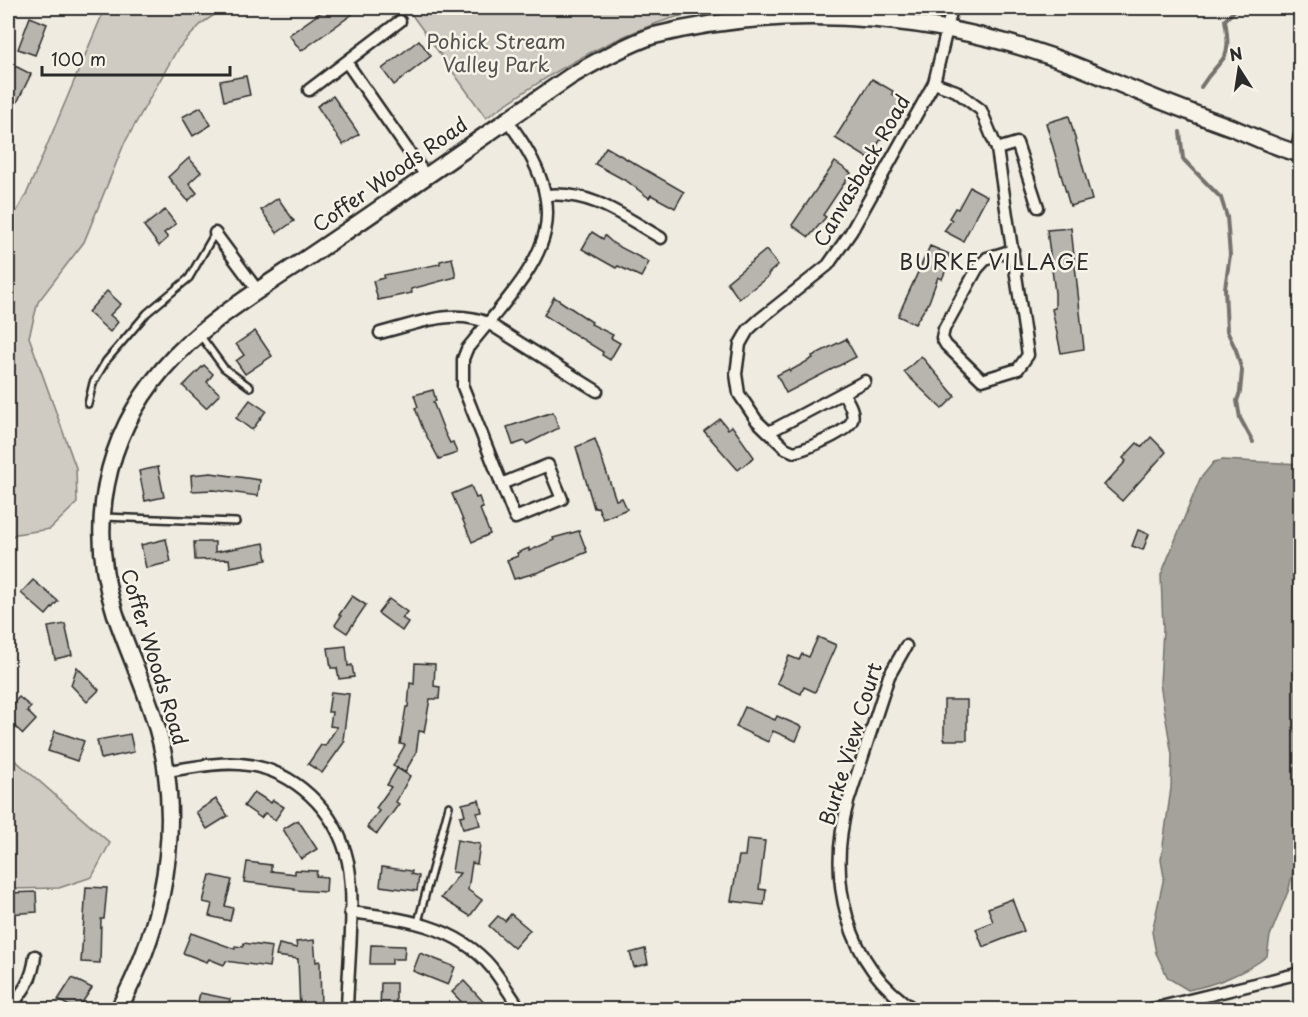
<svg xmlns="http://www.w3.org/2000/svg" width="1308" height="1017" font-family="'Playpen Sans',sans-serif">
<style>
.green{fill:#cfcbc2;stroke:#7d7b76;stroke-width:1.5}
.water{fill:#a4a29a;stroke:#74726e;stroke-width:1.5}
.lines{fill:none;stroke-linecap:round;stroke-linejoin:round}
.stream{stroke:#74726e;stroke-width:4}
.building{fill:#b8b5ae;stroke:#2b2b2b;stroke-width:1.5}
.lane-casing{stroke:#2b2b2b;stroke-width:10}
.street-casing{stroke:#2b2b2b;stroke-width:15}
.secondary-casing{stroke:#2b2b2b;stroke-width:20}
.lane{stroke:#f7f3e8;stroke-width:5}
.street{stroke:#f7f3e8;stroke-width:10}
.secondary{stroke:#f7f3e8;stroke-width:15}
.labels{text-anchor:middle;stroke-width:5;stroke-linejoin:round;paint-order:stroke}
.park-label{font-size:20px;fill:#545351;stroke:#f7f3e8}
.street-label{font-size:20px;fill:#2b2b2b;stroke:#f7f3e8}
.neighbourhood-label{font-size:21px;letter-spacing:1.5px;fill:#2b2b2b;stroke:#f7f3e8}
</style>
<rect width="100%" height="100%" fill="#efebe0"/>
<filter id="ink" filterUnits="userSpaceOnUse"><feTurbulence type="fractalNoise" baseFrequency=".0167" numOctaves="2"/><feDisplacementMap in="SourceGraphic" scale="12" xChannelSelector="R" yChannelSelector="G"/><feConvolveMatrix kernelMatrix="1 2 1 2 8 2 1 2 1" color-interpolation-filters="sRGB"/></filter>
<g filter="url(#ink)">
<!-- green -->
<g class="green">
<polygon points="105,8 225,8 202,23 177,50 124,144 84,242 38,302 29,337 76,468 77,503 50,529 16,534 8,539 8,226 26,195"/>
<path d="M407,8H714C630,23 554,70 486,118Z"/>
<polygon points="8,754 110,843 92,877 59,888 8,889"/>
</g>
<!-- water -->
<path class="water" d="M1223,460L1300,464V840L1289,889L1270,936L1267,956C1246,973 1214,985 1188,990L1168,978L1156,953L1152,932L1164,877L1161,860L1171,788L1172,755L1160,684L1163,629L1161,575L1200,479L1214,462Z"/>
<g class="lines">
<!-- stream -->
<g class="stream">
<path d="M1201,87C1221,54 1233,66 1225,20L1237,8"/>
<polyline points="1180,132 1183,159 1221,198 1227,217 1230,255 1225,288 1227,331 1236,350 1242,371 1240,392 1237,401 1240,418 1253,442"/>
<polyline points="1200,1006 1200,1010"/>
</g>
</g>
<!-- building -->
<g class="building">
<polygon points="327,8 361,8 301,51 289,35"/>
<polygon points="30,17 47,24 35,55 18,49"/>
<polygon points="419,40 431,56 394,85 382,69"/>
<polygon points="15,66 31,74 8,121 8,82"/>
<polygon points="246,76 250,95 224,101 220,81"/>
<polygon points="872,79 893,91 892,94 904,101 869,159 835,138"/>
<polygon points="333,96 359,134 343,145 317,106"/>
<polygon points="201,107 211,125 193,136 182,117"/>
<polygon points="1069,116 1092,200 1070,206 1046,123"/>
<polygon points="606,147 684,192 675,208 651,195 649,198 628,182 595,164"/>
<polygon points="189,158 201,172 189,183 197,193 188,201 168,177"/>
<polygon points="835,162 851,173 823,215 826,217 809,237 792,225"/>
<polygon points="970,187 987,196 963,241 944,231 952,220 949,218 955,208 958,209"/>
<polygon points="278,198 294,221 277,233 261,210"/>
<polygon points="165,210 176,224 164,233 168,238 159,246 144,226"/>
<polygon points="1071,228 1084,349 1061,353 1052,309 1055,308 1055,293 1047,230"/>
<polygon points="592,232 603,239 605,236 614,244 649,262 641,277 618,266 616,268 582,249"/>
<polygon points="930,246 949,254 944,267 947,268 942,279 938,277 929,302 915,324 898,316"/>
<polygon points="766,250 778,265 768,274 769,276 739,299 727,282"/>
<polygon points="452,258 456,277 411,289 412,293 378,300 373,281 384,278 384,275 440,264 440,261"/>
<polygon points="107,291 121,304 110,315 118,322 110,332 88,312"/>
<polygon points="554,297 592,322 591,324 613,335 611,338 620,343 610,360 602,355 603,352 544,315"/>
<polygon points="255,331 272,356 245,374 236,361 244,355 236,344"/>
<polygon points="846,339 856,357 786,393 777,375 789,369 790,371 813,358 812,356"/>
<polygon points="921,356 955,396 942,409 904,372"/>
<polygon points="204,365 213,374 207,382 220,394 206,408 183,386"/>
<polygon points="433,390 436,401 433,402 445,433 450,443 453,442 457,453 439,459 423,429 415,408 418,407 414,395"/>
<polygon points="250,400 266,411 252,430 236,418"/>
<polygon points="553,412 559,428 527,444 525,441 513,445 507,427"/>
<polygon points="720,419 728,429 732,426 754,457 738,470 704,431"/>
<polygon points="1151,437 1166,452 1122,501 1104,485 1126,461 1123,458 1137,443 1142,447"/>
<polygon points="595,439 616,500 622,498 627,509 603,519 598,507 594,508 576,447"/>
<polygon points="158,467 164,497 145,501 139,471"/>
<polygon points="211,473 260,480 258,496 214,490 192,491 191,475"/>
<polygon points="471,486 476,498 479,497 483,508 480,509 490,534 472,542 452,494"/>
<polygon points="1138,530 1149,534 1143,550 1132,546"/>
<polygon points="579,531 587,552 539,572 514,579 507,560 518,556 517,553 529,548 529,551 554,540 553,538"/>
<polygon points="166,539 171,562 146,568 141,545"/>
<polygon points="194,542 215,542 215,552 264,543 267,560 230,567 229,559 195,560"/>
<polygon points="33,580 58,601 46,615 21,593"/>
<polygon points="352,596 366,605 347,633 335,625 341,616 339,615"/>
<polygon points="389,599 407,612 402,618 408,622 402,631 378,613"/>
<polygon points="65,624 72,655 55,659 48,627"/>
<polygon points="818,637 836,645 815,692 804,687 801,694 777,683 789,656 799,660 802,654 809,657"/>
<polygon points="346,646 348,666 352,665 354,677 339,679 337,668 331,668 328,648"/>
<polygon points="415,663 435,664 434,686 440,687 439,699 430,699 424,732 419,731 416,753 405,772 393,766 405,745 400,744 406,707 408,707 410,683 414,684"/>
<polygon points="77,667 99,690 87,702 71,685"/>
<polygon points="331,692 349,694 343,740 345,741 322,773 308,764 321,745 325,746 337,727 330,726 332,712 328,712"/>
<polygon points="19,697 31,707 27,711 36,720 23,734 8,720 8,709"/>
<rect x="944" y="700" width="23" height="40"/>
<polygon points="745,707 775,720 777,716 802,727 796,741 773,731 768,742 736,727"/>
<polygon points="55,731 84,741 77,761 48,751"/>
<polygon points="130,734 134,752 101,759 97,740"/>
<polygon points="397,768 410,776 396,802 399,804 377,834 367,827 379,811 376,808 391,787 387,785"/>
<polygon points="254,792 271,803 273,800 284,807 275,820 265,813 261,818 244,806"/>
<polygon points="216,799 228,816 207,829 196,812"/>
<polygon points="479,800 482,812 477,813 480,825 463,829 460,816 465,815 462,804"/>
<polygon points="298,820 317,849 301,859 283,829"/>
<polygon points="747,839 765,841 759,889 766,890 764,905 731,901 739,856 745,856"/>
<polygon points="457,840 480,844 477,864 472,863 468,890 482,900 470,916 441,898 460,873 452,872"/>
<polygon points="247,862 271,865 271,871 295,874 295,870 317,871 316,876 327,877 326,892 294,890 294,888 244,882"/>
<polygon points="382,867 412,871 411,874 419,876 417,891 380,886"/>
<polygon points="210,875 232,880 225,906 233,908 230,921 209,916 212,904 203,902"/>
<polygon points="86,887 107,888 104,919 101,919 100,963 81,962"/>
<polygon points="36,892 37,912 8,914 8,893"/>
<polygon points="1012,899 1024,931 983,947 976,929 993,922 988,908"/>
<polygon points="511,914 530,930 514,948 489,926 498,916 505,921"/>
<polygon points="191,933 235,949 235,946 243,947 244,943 272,947 269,967 226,961 224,965 209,959 207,962 183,953"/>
<polygon points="314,940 316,962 320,961 321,1010 300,1010 298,959 276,956 279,944 297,948 296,942"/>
<polygon points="371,945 405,946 404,959 392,959 392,964 370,964"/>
<polygon points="645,949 648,964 634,967 630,953"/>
<polygon points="420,953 455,967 448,985 413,971"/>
<polygon points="72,978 92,988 77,1010 58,1000"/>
<polygon points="464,981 491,1010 469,1010 452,992"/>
<polygon points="381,983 396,983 396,1010 380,1010"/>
<polygon points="200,993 230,999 228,1010 196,1010"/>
</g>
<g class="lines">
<!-- lane casing -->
<g class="lane-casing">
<g id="lane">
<polyline points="200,335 224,368 250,387"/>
<polyline points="88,404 93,383 106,361 147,313 189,278 215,233"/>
<polyline points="103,517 236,522"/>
<polyline points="418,922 449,806"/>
</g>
</g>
<!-- street casing -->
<g class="street-casing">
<g id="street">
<polyline points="347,63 426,176"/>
<polyline points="934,83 956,91 981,110 997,149 1028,355 1018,369 982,380 946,345 942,338 944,329 977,269 987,258 1013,250"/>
<polyline points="309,90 400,21"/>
<polyline points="997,149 1017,143 1038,207"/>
<polyline points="1296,153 1300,135"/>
<path d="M547,195C592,191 623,216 661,238"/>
<polyline points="215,233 258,291"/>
<path d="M380,333C416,324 452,308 488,323L597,391"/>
<path d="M843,393C847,400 855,411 852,420C849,432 806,449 794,452L785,448L757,421L739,394L736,374L740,344L748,330L760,319L828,265L851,232L934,83L952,8"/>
<polyline points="769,432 865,381"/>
<path d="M501,484L548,465L562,499L515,518L463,387V359L467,349C535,264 586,225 507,120"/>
<path d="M906,646L889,676L848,802C827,878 845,965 915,1010"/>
<path d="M167,771C191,768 215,762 240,764C294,768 337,811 348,862C356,901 348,968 347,1010"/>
<path d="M350,912C401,918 457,925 492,968C502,981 511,996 521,1010"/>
<path d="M8,1010C23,992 33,979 35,956"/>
<polyline points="1148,1010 1300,973"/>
</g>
</g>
<!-- secondary casing -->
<g class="secondary-casing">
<path id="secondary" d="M118,1010C158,937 178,853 166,770C159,715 132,664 115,613C87,527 104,438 163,369C202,323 263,288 313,254C399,196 485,135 571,76C597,61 624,46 652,36C796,0 956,15 1094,73C1140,93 1186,111 1233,128C1255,137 1277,148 1300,154"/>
</g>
<!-- lane -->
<use href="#lane" class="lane"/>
<!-- street -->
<use href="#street" class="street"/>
<!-- secondary -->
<use href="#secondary" class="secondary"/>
</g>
</g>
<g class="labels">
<!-- park labels -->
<g class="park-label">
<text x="496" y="49">Pohick Stream<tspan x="496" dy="23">Valley Park</tspan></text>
</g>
<!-- street labels -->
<g class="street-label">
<text transform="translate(862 171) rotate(-60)" y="7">Canvasback Road</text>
<text transform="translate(390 175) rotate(-35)" y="7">Coffer Woods Road</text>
<text transform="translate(154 657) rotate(73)" y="7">Coffer Woods Road</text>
<text transform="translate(851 744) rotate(-73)" y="7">Burke View Court</text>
</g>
<!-- neighbourhood labels -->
<g class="neighbourhood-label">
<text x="995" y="270">BURKE VILLAGE</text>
</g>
</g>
<!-- margin -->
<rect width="1308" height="1017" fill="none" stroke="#f7f3e8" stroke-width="30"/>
<rect x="15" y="15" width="1278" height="987" fill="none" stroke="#2b2b2b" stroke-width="2" filter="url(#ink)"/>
<!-- north arrow -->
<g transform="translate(1239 69) rotate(348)" stroke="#f7f3e8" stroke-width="4.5" paint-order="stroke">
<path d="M0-4.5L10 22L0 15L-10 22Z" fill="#2b2b2b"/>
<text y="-9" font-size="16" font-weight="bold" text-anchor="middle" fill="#2b2b2b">N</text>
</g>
<!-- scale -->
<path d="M42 66v9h188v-9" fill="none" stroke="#2b2b2b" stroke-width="3"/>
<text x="51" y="66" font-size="18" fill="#2b2b2b" stroke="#f7f3e8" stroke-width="4.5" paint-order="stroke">100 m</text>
</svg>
